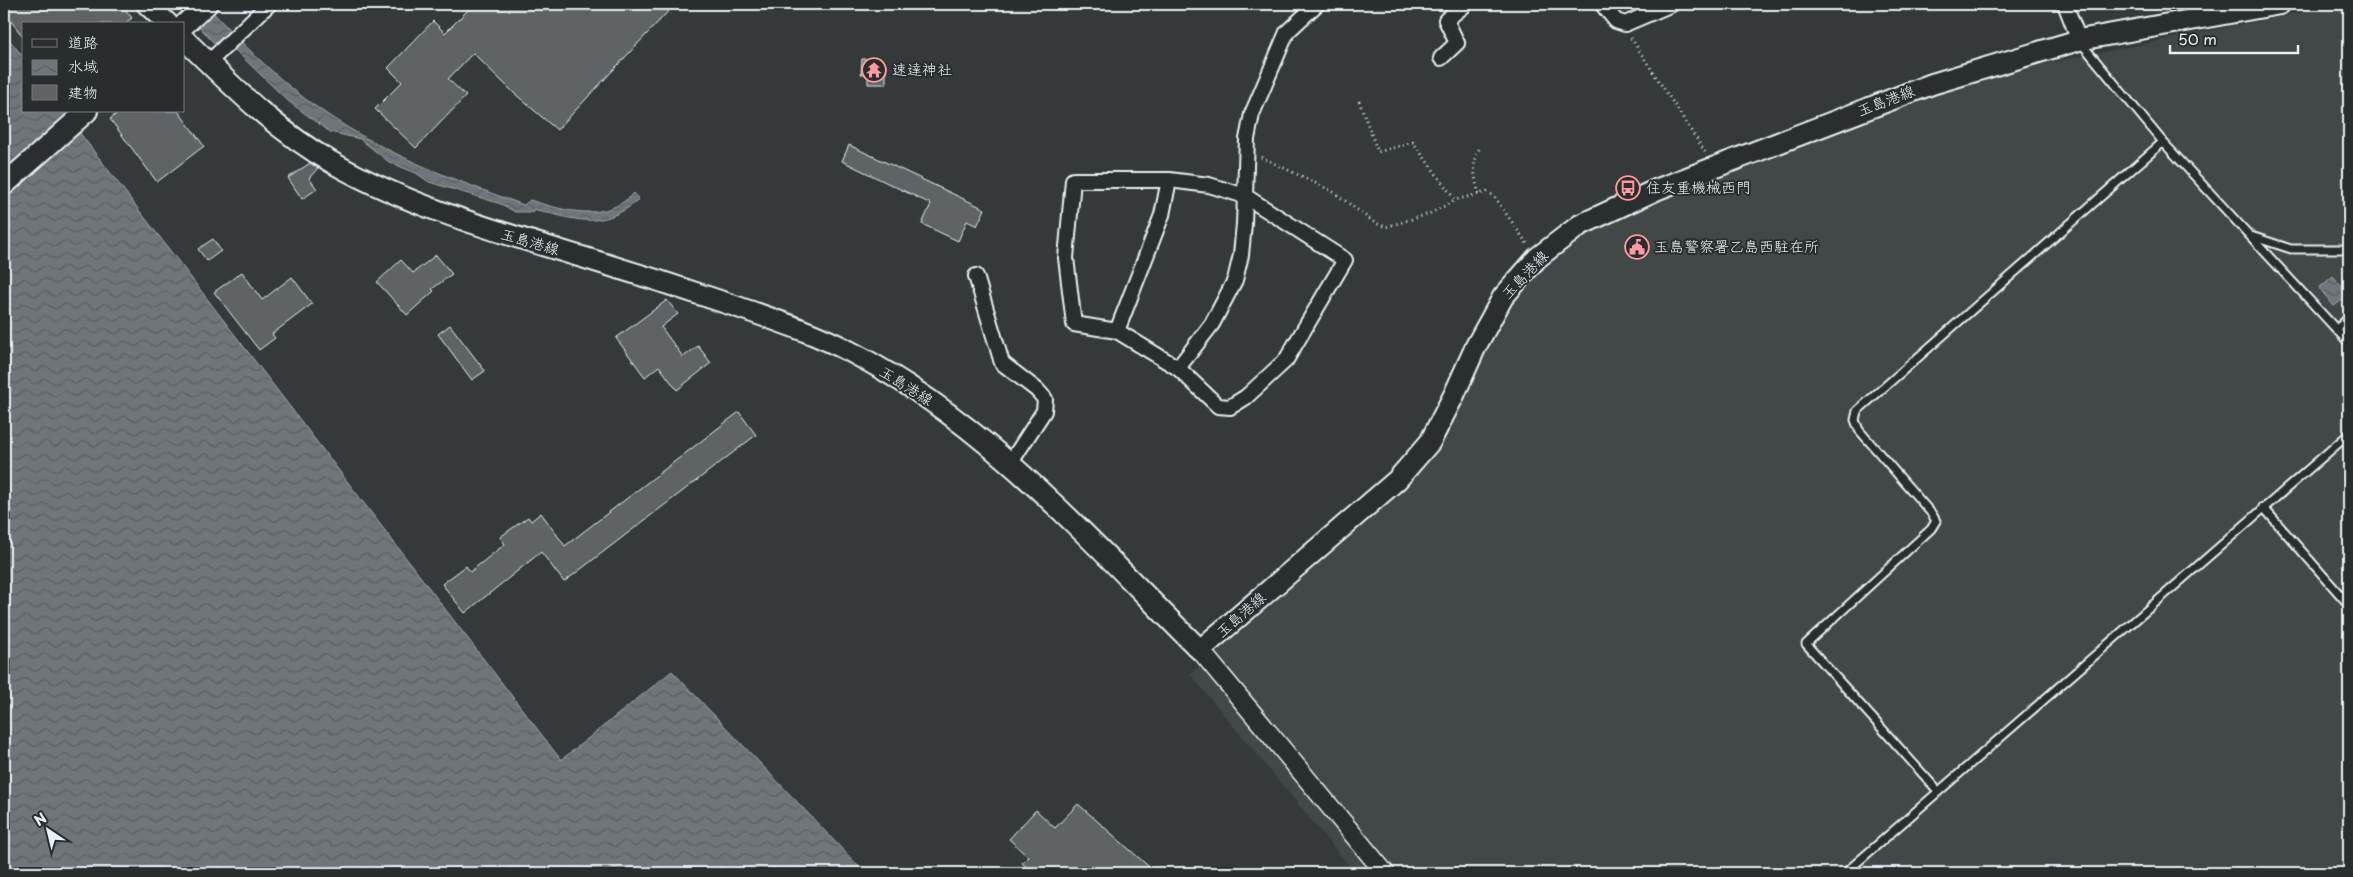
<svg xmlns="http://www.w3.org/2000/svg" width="2353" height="877" font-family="'Playpen Sans','Klee One',sans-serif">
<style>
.built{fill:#424647}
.water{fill:url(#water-waves);stroke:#a0a7ac}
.building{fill:#5f6365;stroke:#e8f1f8}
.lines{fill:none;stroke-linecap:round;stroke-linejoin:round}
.service-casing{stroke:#e8f1f8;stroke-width:11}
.minor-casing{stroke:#e8f1f8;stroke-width:18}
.tertiary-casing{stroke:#e8f1f8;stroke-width:21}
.secondary-casing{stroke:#e8f1f8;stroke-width:24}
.path{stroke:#e8f1f8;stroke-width:3;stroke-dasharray:1 4;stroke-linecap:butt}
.service{stroke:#2a2d2e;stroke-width:7}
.minor{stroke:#2a2d2e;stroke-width:14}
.tertiary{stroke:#2a2d2e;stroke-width:18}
.secondary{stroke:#2a2d2e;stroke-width:20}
.labels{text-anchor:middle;stroke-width:4;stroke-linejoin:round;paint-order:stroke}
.poi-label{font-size:15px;fill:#e8f1f8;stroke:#2a2d2e;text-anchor:start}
.street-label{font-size:15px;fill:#e8f1f8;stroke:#2a2d2e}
</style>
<defs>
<pattern id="water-waves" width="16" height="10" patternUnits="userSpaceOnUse" patternTransform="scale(1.25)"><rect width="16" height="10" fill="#707579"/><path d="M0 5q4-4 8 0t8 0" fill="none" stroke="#5b5e62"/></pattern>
</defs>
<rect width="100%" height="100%" fill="#35393a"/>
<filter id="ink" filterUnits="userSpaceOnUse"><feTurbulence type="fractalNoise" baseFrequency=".02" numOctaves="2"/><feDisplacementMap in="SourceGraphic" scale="10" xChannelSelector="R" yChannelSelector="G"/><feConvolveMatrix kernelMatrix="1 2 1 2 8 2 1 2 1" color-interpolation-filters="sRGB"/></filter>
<g filter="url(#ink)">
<!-- built -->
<polygon class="built" points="2342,4 2349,4 2349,873 1355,873 1190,674 1402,488 1439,445 1465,400 1487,347 1510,301 1544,265 1586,232 1880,111 1934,93 2009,71"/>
<!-- water -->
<g class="water">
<path d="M179,4H205C242,43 280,83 325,113C387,155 454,180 524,205L530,200C565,211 605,223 634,193L639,200C599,231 578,220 533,209V212H515L501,204L429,182L416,173L389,162L360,139L330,132L288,101L234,49L213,42Z"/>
<polygon points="4,33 24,58 24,111 63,111 561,760 672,671 865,873 4,873"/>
<polygon points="2333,276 2349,295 2334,306 2319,288"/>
</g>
<!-- building -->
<g class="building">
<polygon points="4,4 121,4 132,18 124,24 24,24 24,38 4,12"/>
<polygon points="474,4 675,4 557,130 514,93 473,53 448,79 466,96 416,148 375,109 402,82 388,68 433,21 445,33"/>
<polygon points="862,59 880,59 880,66 886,66 886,84 868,84 868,74 861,74"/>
<polygon points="120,111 178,111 204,146 157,182 110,119"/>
<polygon points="849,145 985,209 977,226 967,221 958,241 922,224 931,204 842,161"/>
<polygon points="310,163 318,168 309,178 317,189 302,199 288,178"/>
<polygon points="213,239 221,251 207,261 198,249"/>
<polygon points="436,255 452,274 432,289 434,291 407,315 377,282 401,260 413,273"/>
<polygon points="242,272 262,300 292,277 312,304 272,334 275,338 259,350 214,292"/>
<polygon points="667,300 678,314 661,327 683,357 698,346 711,363 677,390 659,366 645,377 616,338"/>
<polygon points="450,325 485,371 472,380 438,334"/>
<polygon points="739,412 756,435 564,582 541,552 465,613 442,584 466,566 470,572 505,544 500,537 528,517 531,521 541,513 565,546"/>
<polygon points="1078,804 1156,873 1033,873 1022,863 1028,857 1009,839 1036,810 1055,828"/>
</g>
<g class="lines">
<!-- service casing -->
<g class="service-casing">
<g id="service">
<polyline points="2081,43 2163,142 2349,343"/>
<polyline points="2251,236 2291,249 2349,249"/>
<polyline points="2337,329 2349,317"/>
<polyline points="2263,507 2349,605"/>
<polyline points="1938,791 1806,644 1931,529 1936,521 1932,514 1859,430 1855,420 1857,411 2163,142"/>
<polyline points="1845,873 2349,434"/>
</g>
</g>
<!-- minor casing -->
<g class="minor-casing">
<g id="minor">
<polyline points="1602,4 1616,21 1625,24 1672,4"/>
<polyline points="2065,4 2079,40"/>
<polyline points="1441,58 1457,43 1446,20 1466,4"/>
<polyline points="208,63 269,4"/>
<polygon points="1073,180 1169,180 1209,185 1245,196 1345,260 1286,360 1246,397 1230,407 1218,406 1178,368 1117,331 1074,324 1066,258"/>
<polyline points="976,276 1002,363 1037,390 1045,399 1044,411 1011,462"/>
<polyline points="1117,331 1162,215 1169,180"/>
<polyline points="1178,368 1212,324 1235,280 1241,255 1244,224 1247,139 1252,114 1287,32 1317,4"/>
</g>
</g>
<!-- tertiary casing -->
<g class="tertiary-casing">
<polyline id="tertiary" points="1200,650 1385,873"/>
</g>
<!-- secondary casing -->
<g class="secondary-casing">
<g id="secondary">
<polyline points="147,4 168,24"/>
<polyline points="184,25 207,4"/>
<path d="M184,39C230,84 276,131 333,163C411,207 496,231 582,257C632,272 682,288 732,305C772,319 813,332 851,352C988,423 1091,542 1200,650L1397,480L1430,442L1454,395L1476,346L1503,297L1537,258L1580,225L1658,189L1932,84L2079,40L2280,4"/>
<polyline points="4,185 87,111"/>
</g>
</g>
<!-- path -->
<g class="path">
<polyline points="1631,38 1705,152"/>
<polyline points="1359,101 1378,152 1413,142 1455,200 1487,192 1493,195 1528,245"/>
<polyline points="1261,157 1332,191 1375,223 1386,227 1429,214 1456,200"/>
<path d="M1479,194C1474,176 1471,162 1481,146"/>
</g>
<!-- service -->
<use href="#service" class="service"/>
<!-- minor -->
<use href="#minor" class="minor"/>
<!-- tertiary -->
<use href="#tertiary" class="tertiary"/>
<!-- secondary -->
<use href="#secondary" class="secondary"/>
</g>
</g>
<!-- icons -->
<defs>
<g id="temple-ring" transform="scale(1.25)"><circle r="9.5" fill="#2a2d2e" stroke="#ff9aa2" stroke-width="1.5"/><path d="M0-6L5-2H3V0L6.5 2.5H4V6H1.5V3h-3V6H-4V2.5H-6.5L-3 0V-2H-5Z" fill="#ff9aa2"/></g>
<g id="bus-ring" transform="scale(1.25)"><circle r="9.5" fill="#2a2d2e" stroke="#ff9aa2" stroke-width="1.5"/><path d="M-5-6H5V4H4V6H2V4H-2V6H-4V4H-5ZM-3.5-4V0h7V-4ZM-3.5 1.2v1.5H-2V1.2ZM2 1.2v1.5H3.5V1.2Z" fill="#ff9aa2"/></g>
<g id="civic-ring" transform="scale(1.25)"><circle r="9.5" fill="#2a2d2e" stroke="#ff9aa2" stroke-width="1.5"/><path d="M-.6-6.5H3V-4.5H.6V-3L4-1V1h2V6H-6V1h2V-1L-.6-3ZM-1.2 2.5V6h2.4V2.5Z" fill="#ff9aa2"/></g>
</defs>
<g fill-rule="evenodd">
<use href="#temple-ring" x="874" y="70"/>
<use href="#bus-ring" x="1628" y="188"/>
<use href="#civic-ring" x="1637" y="247"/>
</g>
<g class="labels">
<!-- poi labels -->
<g class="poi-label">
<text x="892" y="75">速達神社</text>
<text x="1646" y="193">住友重機械西門</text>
<text x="1654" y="252">玉島警察署乙島西駐在所</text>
</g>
<!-- street labels -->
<g class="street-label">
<text transform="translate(1886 101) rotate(-21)" y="5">玉島港線</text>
<text transform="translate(530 242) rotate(16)" y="5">玉島港線</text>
<text transform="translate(1525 275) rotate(-47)" y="5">玉島港線</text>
<text transform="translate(906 386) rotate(32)" y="5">玉島港線</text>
<text transform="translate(1241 615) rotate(-41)" y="5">玉島港線</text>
</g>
</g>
<!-- margin -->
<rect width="2353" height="877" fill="none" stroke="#2a2d2e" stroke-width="20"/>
<rect x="10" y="10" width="2333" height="857" fill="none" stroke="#e8f1f8" stroke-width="2" filter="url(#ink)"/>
<!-- legend -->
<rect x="22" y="22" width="162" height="90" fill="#2a2d2e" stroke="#767b7f"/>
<rect x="32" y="39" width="25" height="8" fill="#2a2d2e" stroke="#767b7f"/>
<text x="68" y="48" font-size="15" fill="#e8f1f8">道路</text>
<rect x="32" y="60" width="25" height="15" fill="url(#water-waves)" stroke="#767b7f"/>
<text x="68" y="72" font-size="15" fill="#e8f1f8">水域</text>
<rect x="32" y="85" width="25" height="15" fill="#5f6365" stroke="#767b7f"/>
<text x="68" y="98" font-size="15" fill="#e8f1f8">建物</text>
<!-- north arrow -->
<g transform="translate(48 830) rotate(325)" stroke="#2a2d2e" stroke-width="4" paint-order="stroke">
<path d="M0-4L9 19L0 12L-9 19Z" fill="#e8f1f8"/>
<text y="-8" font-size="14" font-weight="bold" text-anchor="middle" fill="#e8f1f8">N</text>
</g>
<!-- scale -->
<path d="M2170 45v8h128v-8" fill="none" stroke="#e8f1f8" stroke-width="2.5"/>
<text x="2178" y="45" font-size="15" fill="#e8f1f8" stroke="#2a2d2e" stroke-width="4" paint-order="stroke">50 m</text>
</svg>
